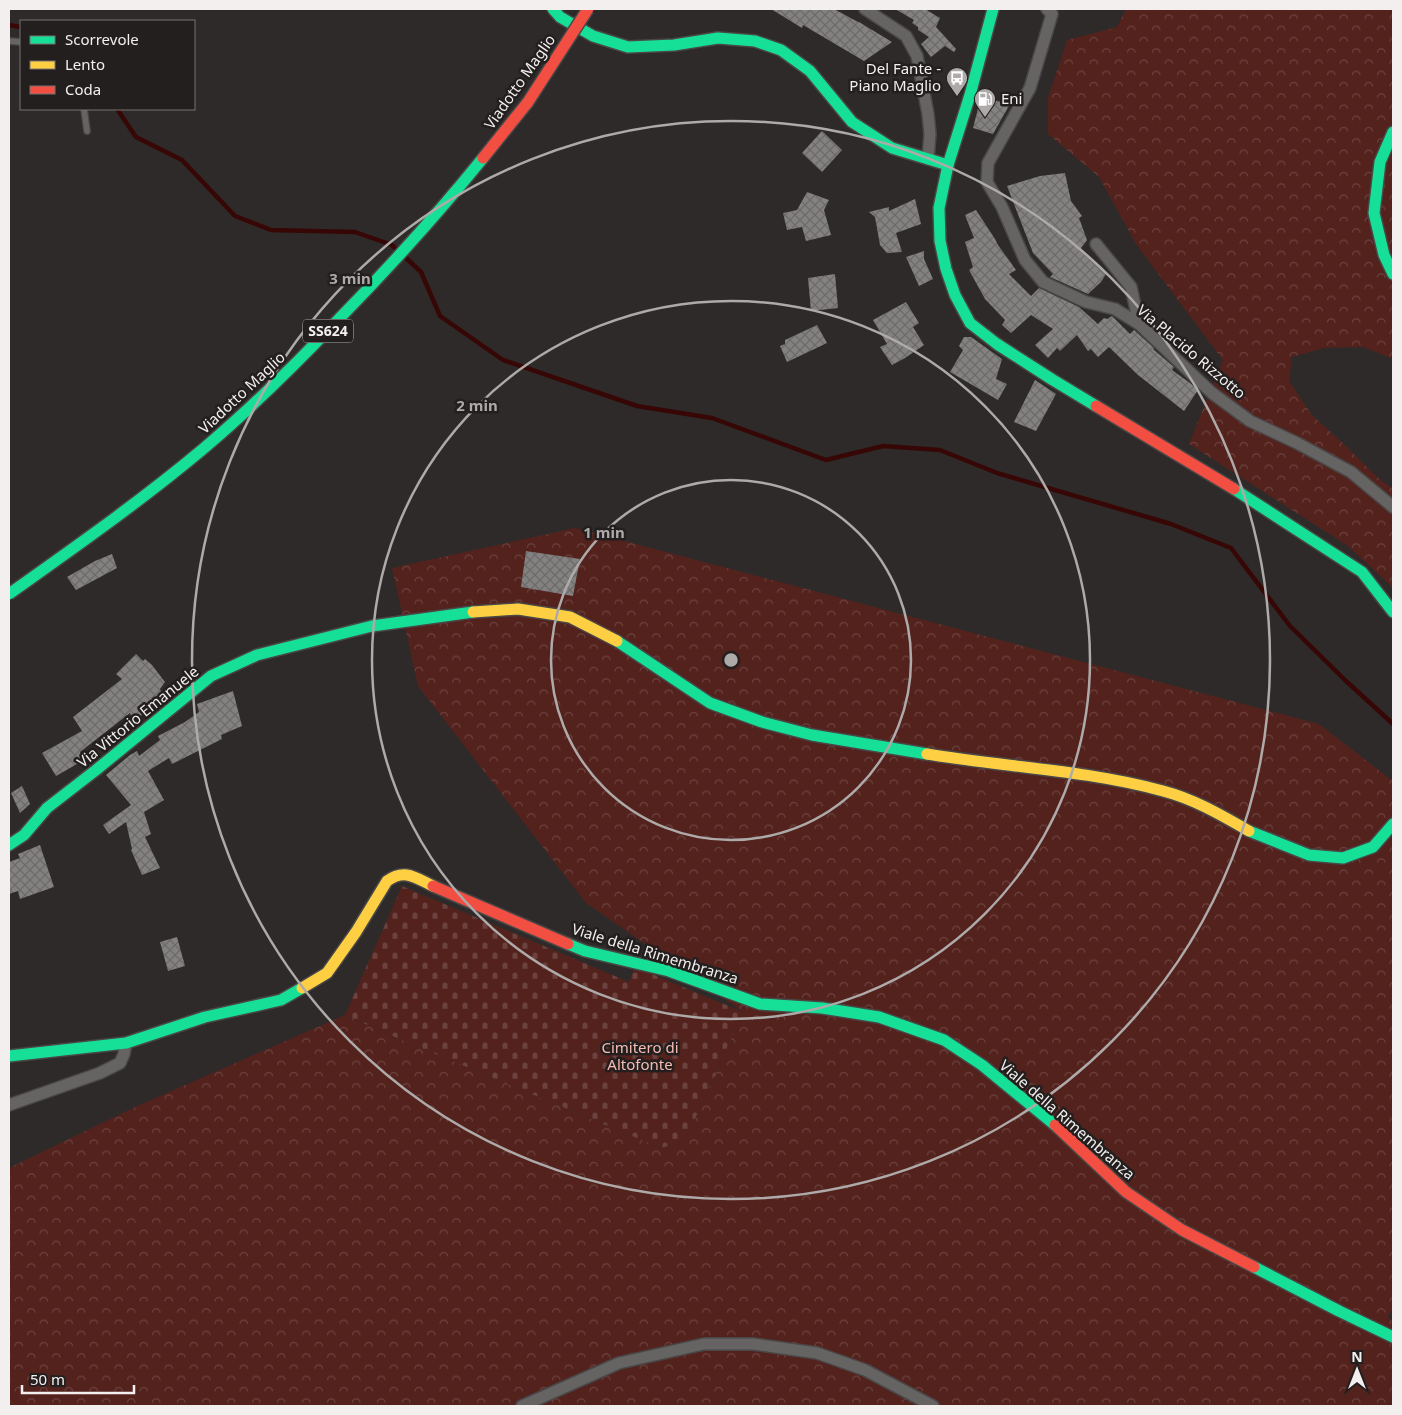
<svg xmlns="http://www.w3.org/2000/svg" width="1402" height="1415" font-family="'Noto Sans',sans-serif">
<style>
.forest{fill:url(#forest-crowns)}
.cemetery{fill:url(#cemetery-stones)}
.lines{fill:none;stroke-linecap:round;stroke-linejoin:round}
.stream{stroke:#370706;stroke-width:4.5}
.building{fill:url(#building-cross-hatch)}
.lane-casing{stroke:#494747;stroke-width:8}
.street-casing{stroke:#494747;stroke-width:14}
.fast-casing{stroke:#494747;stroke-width:14}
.slow-casing{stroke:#494747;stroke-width:14}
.jam-casing{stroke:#494747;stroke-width:14}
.lane{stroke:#666463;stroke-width:5.5}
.street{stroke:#666463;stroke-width:11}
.fast{stroke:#16e098;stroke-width:11}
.slow{stroke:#ffcf43;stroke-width:11}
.jam{stroke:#f24e42;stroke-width:11}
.fast-bridge-casing{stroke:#494747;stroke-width:14;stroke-linecap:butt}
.jam-bridge-casing{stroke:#494747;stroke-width:14;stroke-linecap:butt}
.fast-bridge{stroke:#16e098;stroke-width:11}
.jam-bridge{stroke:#f24e42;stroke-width:11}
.ring{fill:none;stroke:#aeaaaa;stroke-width:2.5}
.labels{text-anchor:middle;stroke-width:5;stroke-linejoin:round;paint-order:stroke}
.shield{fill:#241f1f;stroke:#b5b1b1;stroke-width:1}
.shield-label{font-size:14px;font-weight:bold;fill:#f3efef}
.poi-label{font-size:15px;fill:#f3efef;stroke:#241f1f;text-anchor:end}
.street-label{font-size:15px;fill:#f3efef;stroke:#241f1f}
.park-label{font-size:15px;fill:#f5bbb3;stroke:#241f1f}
.centre{fill:#aeaaaa;stroke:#241f1f;stroke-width:2.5}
.ring-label{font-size:15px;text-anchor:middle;font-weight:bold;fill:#aeaaaa;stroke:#241f1f;stroke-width:5;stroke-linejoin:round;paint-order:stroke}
</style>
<defs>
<pattern id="forest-crowns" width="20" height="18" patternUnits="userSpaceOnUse" patternTransform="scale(1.25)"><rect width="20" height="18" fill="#53221d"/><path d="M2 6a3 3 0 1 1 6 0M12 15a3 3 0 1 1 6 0" fill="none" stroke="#6c423e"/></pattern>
<pattern id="cemetery-stones" width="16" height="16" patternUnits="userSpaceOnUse" patternTransform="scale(1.25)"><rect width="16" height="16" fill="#53221d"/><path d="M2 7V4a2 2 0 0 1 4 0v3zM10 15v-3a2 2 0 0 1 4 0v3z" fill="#6c423e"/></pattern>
<pattern id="building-cross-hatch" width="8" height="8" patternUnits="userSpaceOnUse" patternTransform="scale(1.25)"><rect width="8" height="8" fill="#848181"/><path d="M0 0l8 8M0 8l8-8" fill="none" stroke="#6c6a6a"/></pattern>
</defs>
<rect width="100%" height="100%" fill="#2d2a29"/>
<!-- forest -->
<g class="forest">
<polygon points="1126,9 1393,9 1393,359 1363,347 1324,348 1292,357 1289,381 1312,415 1348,448 1377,477 1393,489 1393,588 1348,546 1189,444 1223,360 1189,315 1136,244 1099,177 1048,134 1048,98 1067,40 1117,27"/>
<polygon points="575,528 1319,724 1393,781 1393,1308 1388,1317 1393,1322 1393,1406 9,1406 9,1168 135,1107 345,1015 395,1037 661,1148 685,1141 743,1012 586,903 418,686 392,568"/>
</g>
<!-- cemetery -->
<polygon class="cemetery" points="402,886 629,982 635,967 743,1012 685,1141 661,1148 395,1037 345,1015"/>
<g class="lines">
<!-- stream -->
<g class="stream">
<polyline points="9,25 21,27"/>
<polyline points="117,109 136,137 182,160 235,216 271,230 355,232 392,245 398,251"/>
<polyline points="404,256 421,272 440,316 503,360 637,406 712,418 826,460 883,446 940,450 997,473 1171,524 1231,548 1290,626 1346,681 1393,724"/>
</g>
</g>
<!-- building -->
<g class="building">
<polygon points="771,9 834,9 858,22 859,22 892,42 864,61 803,25 802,28"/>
<polygon points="895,9 925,9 940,18 936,27 956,49 954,52 945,46 931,57 921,44 929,37 918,30 918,27 912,23 914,20"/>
<polygon points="981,97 1010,104 993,134 973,128"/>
<polygon points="822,131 842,150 822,172 802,153"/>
<polygon points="1065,173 1071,201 1082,216 1079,218 1087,240 1081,248 1106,274 1101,282 1088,294 1050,277 1053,274 1033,253 1007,186 1040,176"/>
<polygon points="807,192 829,200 824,210 831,235 806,241 802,227 787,230 783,213 797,210"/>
<polygon points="915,199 921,224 896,233 902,252 887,253 880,245 875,217 869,212 889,207 889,211"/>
<polygon points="976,210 995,239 998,245 1016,270 1009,274 1031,296 1039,288 1079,307 1098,324 1104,318 1107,319 1112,316 1130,334 1134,330 1154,348 1153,349 1174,367 1172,370 1190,383 1198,390 1184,411 1138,375 1109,347 1098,357 1091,349 1088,351 1077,335 1060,351 1057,348 1048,358 1035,345 1053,329 1031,315 1011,333 1002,325 1005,320 985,299 969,270 973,267 965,242 974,238 965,215"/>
<polygon points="924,251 924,259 933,279 919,286 906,257"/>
<polygon points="835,274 838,308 811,311 808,278"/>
<polygon points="906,302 919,323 913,327 924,345 905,358 892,365 880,347 887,344 873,320"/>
<polygon points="817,325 827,343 787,362 780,346 785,344 785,340"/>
<polygon points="964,337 971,337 1002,359 996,379 1007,384 998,400 950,372 963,350 959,346"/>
<polygon points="1035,380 1056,394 1036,431 1014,422"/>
<polygon points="526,551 580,559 573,596 521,587"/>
<polygon points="112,554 117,568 76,590 67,577 95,561"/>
<polygon points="136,654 143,661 145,659 152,665 165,682 160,689 164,698 149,711 149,709 134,722 130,713 80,752 84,760 56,776 42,753 82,731 73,717 122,679 116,674"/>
<polygon points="233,691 242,726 221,735 222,739 172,764 169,758 148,771 164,800 144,812 151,834 145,837 160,868 142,875 131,850 132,849 126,822 109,834 103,825 131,805 106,775 130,755 137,751 139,756 160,740 158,736 185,722 199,712 197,704"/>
<polygon points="22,786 30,804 20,813 11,793"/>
<polygon points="40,845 54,887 20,899 18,891 9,894 9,862 20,858 18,854"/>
<polygon points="177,937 185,966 168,971 160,942"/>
</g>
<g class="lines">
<!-- lane casing -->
<g class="lane-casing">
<g id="lane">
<polyline points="9,41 21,42"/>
<polyline points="84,109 87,131"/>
</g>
</g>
<!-- street casing -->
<g class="street-casing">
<g id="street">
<polyline points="865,9 906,36 917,56 928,114 930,134 928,159"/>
<polyline points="1047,9 1052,14 1030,88 988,163 987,182 1002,207 1025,260 1043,282 1086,302 1115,309 1139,324 1212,393 1250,421 1297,443 1351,472 1393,507"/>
<polyline points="1096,244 1131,287 1139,324"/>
<polyline points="9,1105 100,1073 120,1063 124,1054 126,1043"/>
<polyline points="522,1406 619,1363 704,1344 753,1344 817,1353 865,1370 933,1406"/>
</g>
</g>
<!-- fast casing -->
<g class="fast-casing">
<g id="fast">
<polyline points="553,9 560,17 593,36 628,47 674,45 718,38 755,41 781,50 810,71 852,122 892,148 948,165"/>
<polyline points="993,9 970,95 948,165 939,208 940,241 946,269 955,295 970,323 997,344 1053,380 1096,406"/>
<polyline points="1393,132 1380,162 1374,213 1384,255 1393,274"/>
<polyline points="1234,489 1362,572 1393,612"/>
<polyline points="617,641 710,703 762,722 812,735 927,754"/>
<polyline points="1249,831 1309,855 1343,858 1373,847 1393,824"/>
<polyline points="9,845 24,835 47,808 96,770 211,676 257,655 372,626 473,612"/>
<polyline points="568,944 585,951 669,971 760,1004 822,1008 879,1017 944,1040 982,1065 1055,1125"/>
<polyline points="9,1056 126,1043 205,1017 281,1000 302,988"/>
<polyline points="1254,1267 1339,1311 1393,1337"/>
</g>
</g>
<!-- slow casing -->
<g class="slow-casing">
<g id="slow">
<polyline points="473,612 518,609 570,617 617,641"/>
<path d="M927,754C1005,767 1086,770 1163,791C1194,799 1221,815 1249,831"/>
<path d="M302,988L327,973L356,932L387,881C405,868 416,878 433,886"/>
</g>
</g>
<!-- jam casing -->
<g class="jam-casing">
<g id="jam">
<polyline points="1096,406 1234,489"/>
<polyline points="433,886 568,944"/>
<polyline points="1055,1125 1126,1192 1182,1230 1254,1267"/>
</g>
</g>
<!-- lane -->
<use href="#lane" class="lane"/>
<!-- street -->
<use href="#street" class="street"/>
<!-- fast -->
<use href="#fast" class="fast"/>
<!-- slow -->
<use href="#slow" class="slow"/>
<!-- jam -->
<use href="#jam" class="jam"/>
<!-- fast-bridge casing -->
<g class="fast-bridge-casing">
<path id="fast-bridge" d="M9,594C75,547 141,501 203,449C249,410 292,368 334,324C386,271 436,216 483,158"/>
</g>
<!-- jam-bridge casing -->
<g class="jam-bridge-casing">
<polyline id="jam-bridge" points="483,158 528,102 588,9"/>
</g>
<!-- fast-bridge -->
<use href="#fast-bridge" class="fast-bridge"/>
<!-- jam-bridge -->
<use href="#jam-bridge" class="jam-bridge"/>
</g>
<!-- distance rings -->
<g class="ring">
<circle cx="731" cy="660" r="180"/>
<circle cx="731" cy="660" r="359"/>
<circle cx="731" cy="660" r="539"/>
</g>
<!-- icons -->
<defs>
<g id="bus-pin" transform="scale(1.125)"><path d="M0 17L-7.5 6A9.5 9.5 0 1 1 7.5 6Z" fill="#aeaaaa" stroke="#241f1f"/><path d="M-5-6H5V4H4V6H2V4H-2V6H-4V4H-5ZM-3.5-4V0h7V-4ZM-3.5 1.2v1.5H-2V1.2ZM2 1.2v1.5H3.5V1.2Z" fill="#fff"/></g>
<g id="fuel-pin" transform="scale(1.125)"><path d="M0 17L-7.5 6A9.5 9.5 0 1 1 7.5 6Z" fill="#aeaaaa" stroke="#241f1f"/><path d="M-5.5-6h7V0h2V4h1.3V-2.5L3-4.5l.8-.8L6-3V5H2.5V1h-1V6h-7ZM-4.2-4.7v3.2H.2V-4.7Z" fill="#fff"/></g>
</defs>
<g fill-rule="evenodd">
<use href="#bus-pin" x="957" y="78"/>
<use href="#fuel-pin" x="985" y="99"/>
</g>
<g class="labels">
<!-- shield labels -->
<rect class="shield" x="303" y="319.5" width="50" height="23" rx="4"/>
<g class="shield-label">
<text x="328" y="336">SS624</text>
</g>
<!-- poi labels -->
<g class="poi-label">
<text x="941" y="74">Del Fante -<tspan x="941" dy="17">Piano Maglio</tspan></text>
<text x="1001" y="104" text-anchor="start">Eni</text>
</g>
<!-- street labels -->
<g class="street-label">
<text transform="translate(520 82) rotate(-55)" y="5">Viadotto Maglio</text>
<text transform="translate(1191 352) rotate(40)" y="5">Via Placido Rizzotto</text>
<text transform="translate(242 393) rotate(-43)" y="5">Viadotto Maglio</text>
<text transform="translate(138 717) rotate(-39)" y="5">Via Vittorio Emanuele</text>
<text transform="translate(655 954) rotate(17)" y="5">Viale della Rimembranza</text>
<text transform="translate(1067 1120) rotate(41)" y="5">Viale della Rimembranza</text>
</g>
<!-- park labels -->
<g class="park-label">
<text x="640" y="1053">Cimitero di<tspan x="640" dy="17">Altofonte</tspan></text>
</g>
</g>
<circle cx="731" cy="660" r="8" class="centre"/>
<g class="ring-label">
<text x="350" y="284">3 min</text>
<text x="477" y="411">2 min</text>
<text x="604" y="538">1 min</text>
</g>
<!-- border -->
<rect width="1402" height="1415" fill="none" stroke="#f3efef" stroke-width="20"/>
<!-- legend -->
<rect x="20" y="20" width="175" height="90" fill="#241f1f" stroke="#777272"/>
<rect x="30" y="36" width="25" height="8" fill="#16e098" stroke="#777272"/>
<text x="65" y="45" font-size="15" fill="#f3efef">Scorrevole</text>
<rect x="30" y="61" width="25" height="8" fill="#ffcf43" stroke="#777272"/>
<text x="65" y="70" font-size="15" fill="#f3efef">Lento</text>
<rect x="30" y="86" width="25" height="8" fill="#f24e42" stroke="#777272"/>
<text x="65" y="95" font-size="15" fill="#f3efef">Coda</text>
<!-- north arrow -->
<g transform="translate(1357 1370)" stroke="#241f1f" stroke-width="4" paint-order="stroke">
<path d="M0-4L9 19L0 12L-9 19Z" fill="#f3efef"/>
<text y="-8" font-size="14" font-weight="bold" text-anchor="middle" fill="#f3efef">N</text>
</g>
<!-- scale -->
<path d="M22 1385v8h112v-8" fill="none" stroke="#f3efef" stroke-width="2.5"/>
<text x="30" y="1385" font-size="15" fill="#f3efef" stroke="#241f1f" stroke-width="4" paint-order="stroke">50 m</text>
</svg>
